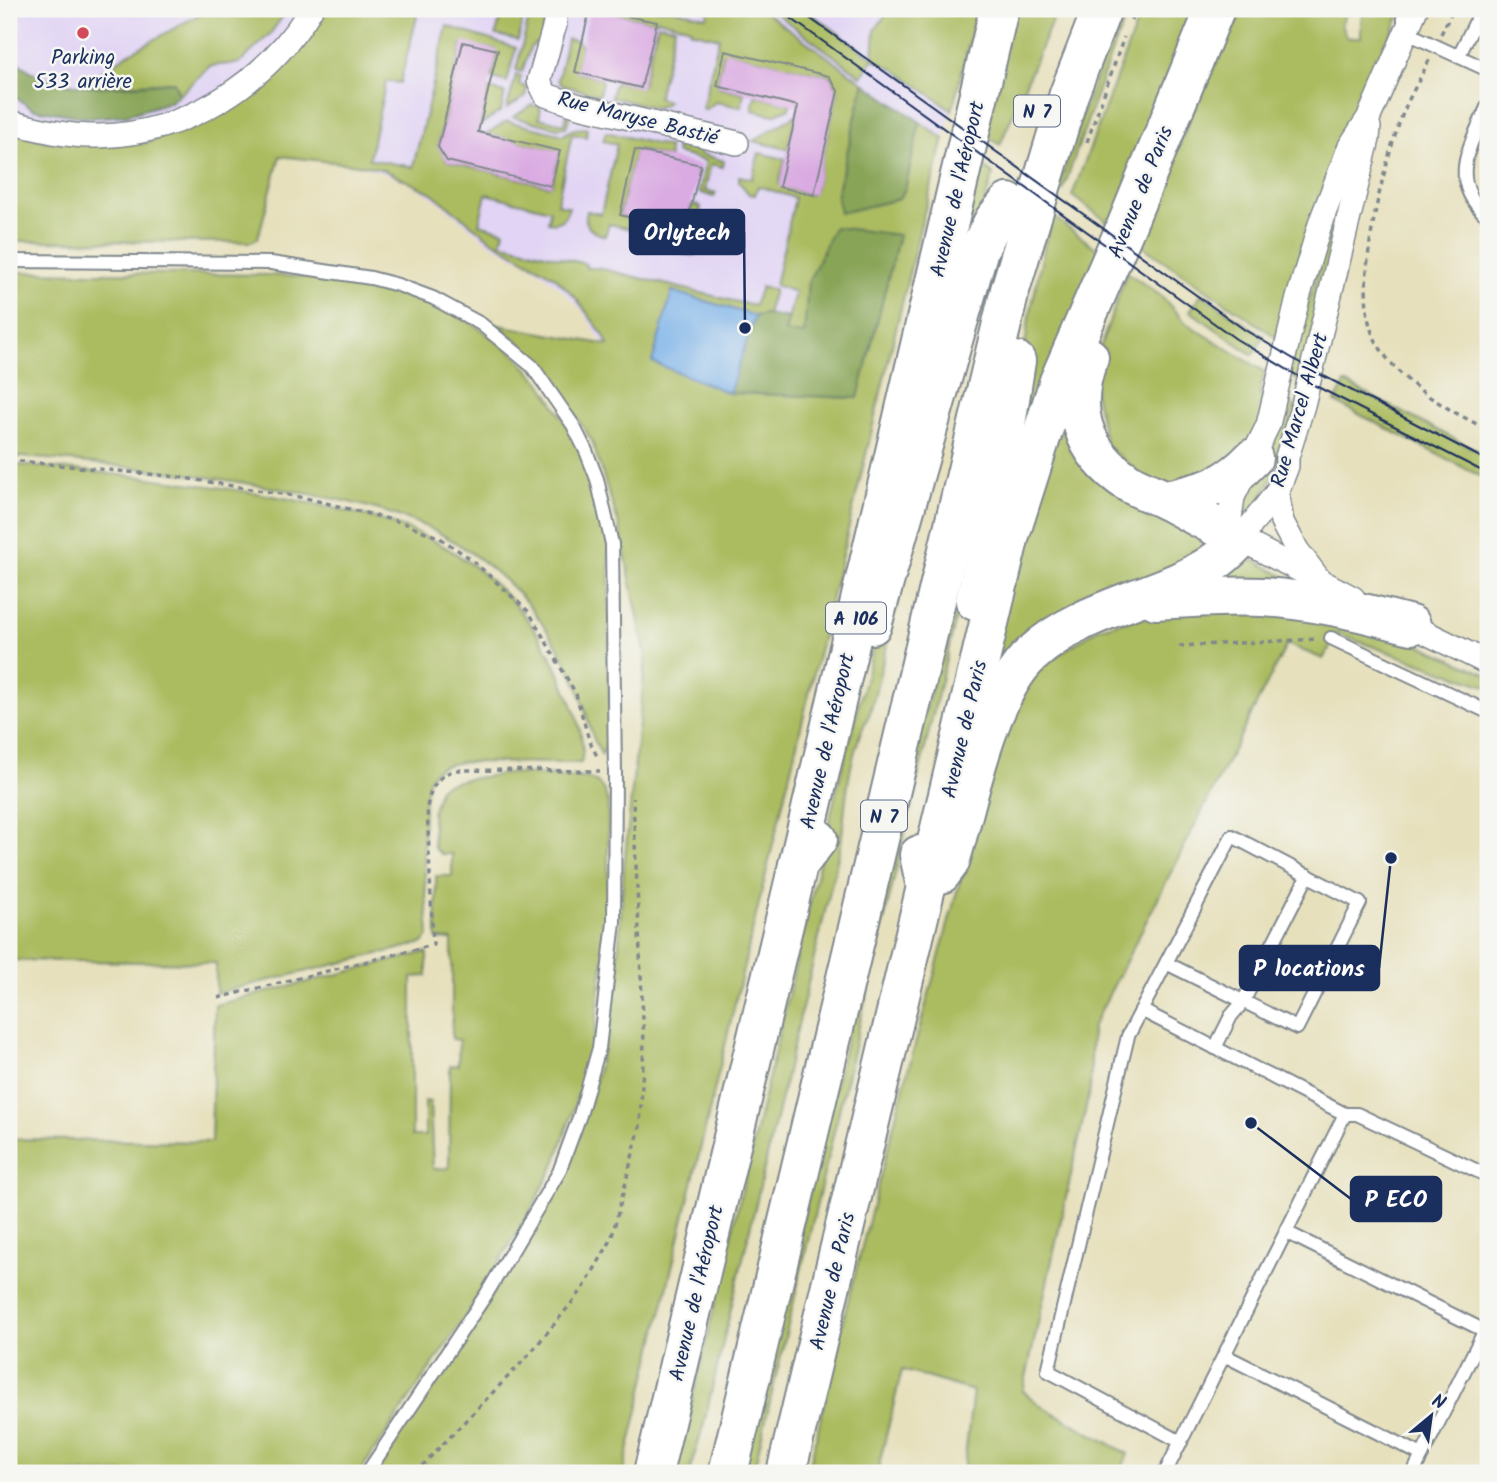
<svg xmlns="http://www.w3.org/2000/svg" width="1497" height="1482" font-family="Kalam,sans-serif">
<style>
.built{fill:#e1d4f4}
.green{fill:#abbc60;stroke:#63765f;stroke-width:2}
.forest{fill:#88a456;stroke:#526a5a;stroke-width:2}
.water{fill:#79b1e8;stroke:#4a70a3;stroke-width:2}
.building{fill:#daabe2}
.lines{fill:none;stroke-linecap:round;stroke-linejoin:round}
.service-casing{stroke:#80888d;stroke-width:16}
.minor-casing{stroke:#80888d;stroke-width:26}
.trunk-casing{stroke:#80888d;stroke-width:42}
.motorway-casing{stroke:#80888d;stroke-width:42}
.path{stroke:#80888d;stroke-width:3.5;stroke-dasharray:5 5;stroke-linecap:butt}
.service{stroke:#fff;stroke-width:12}
.minor{stroke:#fff;stroke-width:23}
.trunk{stroke:#fff;stroke-width:38}
.motorway{stroke:#fff;stroke-width:38}
.tram{stroke:#1b2f5e;stroke-width:2}
.poi-dot{fill:#d1495b;stroke:#f6f6f2;stroke-width:2.5}
.labels{text-anchor:middle;stroke-width:5;stroke-linejoin:round;paint-order:stroke}
.shield{fill:#f6f6f2;stroke:#5d6b8a;stroke-width:2}
.shield-label{font-size:19px;font-weight:bold;fill:#1b2f5e}
.poi-label{font-size:21px;fill:#1b2f5e;stroke:#f6f6f2}
.street-label{font-size:21px;fill:#1b2f5e;stroke:#f6f6f2}
.leader{fill:none;stroke:#1b2f5e;stroke-width:2.5}
.callout-dot{fill:#1b2f5e;stroke:#f6f6f2;stroke-width:2.5}
.callout{fill:#1b2f5e;stroke:#1b2f5e;stroke-width:2.5}
.callout-label{font-size:23px;text-anchor:middle;font-weight:bold;fill:#fff}
</style>
<rect width="100%" height="100%" fill="#f6f6f2"/>
<filter id="ink" filterUnits="userSpaceOnUse"><feTurbulence type="fractalNoise" baseFrequency=".0143" numOctaves="2"/><feDisplacementMap in="SourceGraphic" scale="14" xChannelSelector="R" yChannelSelector="G"/><feConvolveMatrix kernelMatrix="1 2 1 2 8 2 1 2 1" color-interpolation-filters="sRGB"/></filter>
<filter id="wash" filterUnits="userSpaceOnUse"><feTurbulence type="fractalNoise" baseFrequency=".00686" numOctaves="4" result="noise"/><feDisplacementMap in="SourceGraphic" scale="28" xChannelSelector="R" yChannelSelector="G"/><feGaussianBlur stdDeviation="1.57" result="paint"/><feColorMatrix in="noise" values="0 0 0 0 0 0 0 0 0 0 0 0 0 0 0 0 0 1.4 0 .05"/><feComposite in="paint" operator="in"/></filter>
<g filter="url(#wash)">
<rect width="100%" height="100%" fill="#e6e0bc"/>
<!-- built -->
<polygon class="built" points="9,9 978,9 920,228 821,644 604,345 582,310 559,287 534,267 486,241 437,200 404,180 362,166 280,156 9,152"/>
<!-- green -->
<g class="green">
<polygon points="209,9 288,9 270,34 240,63 210,66 179,95 174,82 79,87 128,54"/>
<path d="M325,9H419L400,83L386,81L369,159L413,167L447,26L516,48L507,82L492,78L497,53L496,50L462,44L438,146L447,161L549,186L552,184L559,154L558,151L486,134L507,121L563,135L574,129L587,128L586,137L572,134L557,204L569,207C565,219 561,224 548,222L550,210L486,194L479,224L504,231L501,243L586,264V268H599L754,306L761,287L774,290L767,314L755,316L672,291L653,362L729,393L857,398L808,283L805,335L785,332L795,292L775,285L795,198L758,186L755,195L749,194L739,182V176L752,179L759,153L785,159L779,184L781,187L811,195L814,193L838,91L830,76L727,52L724,54L717,84L719,87L744,93L741,107L716,102L705,110L702,109L719,38L690,31L691,28L657,19L655,22L598,9H671L707,17L709,11L702,9H761L864,83L837,194L905,189L920,122L944,139L920,228L623,1473H374L531,1235L567,1168L591,1097L608,1029L618,957L624,866L646,656L619,525L592,441L556,384L519,342L498,325L608,345L604,336L575,297L555,277L491,240L432,193L384,170L368,166L280,156L258,238L252,242L9,241V131L48,142L146,143L230,108L301,42Z"/>
<polygon points="507,9 525,9 518,40 496,35 499,22"/>
<polygon points="531,9 540,9 546,15 541,44 535,43 533,46 531,46 522,72 516,70"/>
<polygon points="770,9 805,9 873,58 875,30 890,9 978,9 952,110 894,69 874,59 861,76"/>
<polygon points="1014,9 1057,9 1000,145 983,133"/>
<polygon points="1122,9 1130,9 1114,45 1063,190 1059,187 1084,109"/>
<polygon points="1142,9 1205,9 1112,225 1072,196"/>
<polygon points="1243,9 1344,9 1347,10 1341,25 1347,38 1361,37 1361,20 1365,9 1393,9 1399,17 1360,100 1316,213 1279,339 1136,242 1206,83"/>
<polygon points="658,24 675,27 658,98 667,101 665,104 655,108 611,97 614,85 617,82 639,87 642,86"/>
<polygon points="567,39 578,41 581,48 576,70 578,73 600,78 602,82 599,95 562,85 558,80"/>
<polygon points="516,75 521,76 519,85 527,87 525,97 507,108"/>
<polygon points="489,89 505,93 501,111 480,125"/>
<polygon points="755,96 791,104 788,109 773,115 752,110"/>
<polygon points="532,105 541,108 539,118 564,124 568,111 572,112 566,127 558,128 513,117"/>
<polygon points="796,115 788,149 753,141"/>
<path d="M606,132L668,147L669,158L638,150L635,152L620,213L622,216L683,231L695,255L684,254L686,242L609,224L605,236C592,232 582,227 587,211L601,214L617,144L603,141Z"/>
<polygon points="679,138 700,143 698,153 724,161 723,167 711,164 705,190 716,193 714,197 699,192 706,161 676,153"/>
<polygon points="977,162 993,174 928,402"/>
<polygon points="1349,168 1303,383 1287,374"/>
<polygon points="696,205 701,207 693,238 704,242 699,253 686,229 691,206"/>
<polygon points="1051,215 1100,251 1025,446 1012,443 1028,324"/>
<path d="M9,272L270,275L322,278L369,284L427,301L470,322L512,352L541,383L572,433L593,480L609,542V739L602,755C589,734 586,709 577,685C566,659 548,630 531,608C506,576 459,540 422,525C370,503 312,494 257,485C174,471 92,462 9,456Z"/>
<polygon points="1127,272 1161,296 1186,323 1265,372 1259,394 1269,397 1249,452 1172,491 1109,460 1091,373"/>
<polygon points="1201,294 1264,336 1253,355 1190,311"/>
<polygon points="1345,383 1488,456 1488,480 1335,402"/>
<polygon points="1070,385 1073,418 1220,540 994,692 1000,620"/>
<polygon points="1280,398 1296,407 1271,481 1260,500 1242,523 1237,513"/>
<path d="M9,464C109,473 210,483 309,503C352,512 397,521 436,542C490,571 536,619 560,676C570,698 588,738 581,763L462,762C451,764 439,765 432,774C416,794 427,906 429,935L423,943L216,993V963L9,960Z"/>
<path d="M922,505L870,713C848,752 846,801 841,844L703,1427L689,1473H675L839,780L901,543Z"/>
<polygon points="963,559 962,592 753,1473 741,1473"/>
<polygon points="1243,560 1256,561 1312,592 1198,585"/>
<polygon points="1188,605 1370,623 1488,675 1488,687 1337,634 1323,659 1287,644 1092,1028 1090,1089 1023,1391 1041,1406 1128,1454 1120,1473 963,1473 973,1391 902,1370 877,1473 808,1473 845,1312 906,1078 994,756 1034,671 1099,628"/>
<path d="M510,773L587,778C601,783 605,789 608,803V920L594,1039L586,1073L554,1166L529,1213L475,1302L359,1473H9V1139L211,1142L215,1005L427,952V976L412,977V1136H425V1101L430,1102L433,1169L449,1168L450,1066L458,1065L459,1040L452,1039V940L437,939L436,876H452V854H441L434,848L432,813L440,787C461,777 486,778 510,773Z"/>
</g>
<!-- forest -->
<g class="forest">
<path d="M9,54C50,99 120,85 174,82L179,95L170,102L127,115L90,118L33,109L9,93Z"/>
<polygon points="864,83 920,122 905,189 899,199 840,213 837,194"/>
<polygon points="834,227 899,235 858,398 729,393 755,316 767,314 789,318 785,332 804,334 808,283"/>
</g>
<!-- water -->
<polygon class="water" points="672,291 755,316 729,393 652,362"/>
<g id="blocks">
<!-- building -->
<g class="building">
<polygon points="590,9 657,22 641,88 575,72"/>
<polygon points="463,42 498,50 478,132 560,151 551,186 447,161 438,147"/>
<polygon points="725,51 829,76 838,91 814,195 779,187 798,106 717,86"/>
<polygon points="635,150 701,165 685,231 620,215"/>
</g>
</g>
</g>
<g filter="url(#ink)">
<use href="#blocks" fill-opacity="0" stroke="#80888d" stroke-width="2"/>
<g class="lines">
<!-- service casing -->
<g class="service-casing">
<g id="service">
<polyline points="1403,9 1405,32 1488,70"/>
<polyline points="1459,55 1482,9"/>
<path d="M1488,105C1470,147 1446,180 1488,217"/>
<polyline points="9,261 271,263 371,278 398,285 433,298 481,324 532,366 573,425 586,451 597,479 612,544 615,773 614,922 599,1048 580,1115 559,1172 487,1293 367,1473"/>
<polyline points="1331,638 1488,712"/>
<polyline points="1166,963 1297,1028 1360,903 1232,836 1128,1036 1048,1371 1181,1442"/>
<polyline points="1141,1010 1345,1114 1357,1114 1488,1176"/>
<polyline points="1215,1048 1231,1016 1243,1002 1308,875"/>
<polyline points="1286,1232 1485,1331"/>
<polyline points="1224,1355 1422,1455"/>
<polyline points="1165,1473 1345,1114"/>
<polyline points="1413,1473 1488,1324"/>
</g>
</g>
<!-- minor casing -->
<g class="minor-casing">
<g id="minor">
<polyline points="551,9 555,16 555,24 539,81 546,95 579,106 737,143"/>
<path d="M9,122C38,129 68,137 99,136C187,134 266,83 311,9"/>
<polyline points="1277,492 1282,522 1297,550 1318,578"/>
<polyline points="1240,539 1277,492 1287,466 1287,457 1303,405 1368,139 1369,127"/>
<polyline points="1353,598 1240,539 1231,525 1230,518 1233,497 1268,425 1298,298 1321,221 1350,146 1369,117 1416,9"/>
<polyline points="1400,620 1488,663"/>
</g>
</g>
<!-- trunk casing -->
<g class="trunk-casing">
<g id="trunk">
<path d="M1156,600C1191,598 1228,595 1263,597C1314,600 1362,612 1411,625"/>
<polyline points="975,601 986,552 1016,361"/>
<polyline points="872,625 979,249 994,220 1008,203"/>
<path d="M941,874L950,862L955,845C970,791 990,692 1032,654C1061,627 1098,613 1135,599C1173,585 1213,571 1240,539"/>
<polyline points="653,1473 798,865 818,839"/>
<polyline points="728,1473 1010,290 1069,94 1102,9"/>
<polyline points="786,1473 926,887 919,855"/>
</g>
</g>
<!-- motorway casing -->
<g class="motorway-casing">
<g id="motorway">
<path d="M1089,357C1069,408 1081,452 1129,483C1141,490 1156,495 1168,501C1192,514 1216,527 1240,539"/>
<path d="M1166,500C1203,492 1226,487 1253,458"/>
<polyline points="798,865 999,9"/>
<polyline points="926,887 1010,535 1059,381 1127,224 1215,9"/>
</g>
</g>
<!-- path -->
<g class="path">
<polyline points="1131,20 1135,9"/>
<polyline points="1441,34 1453,9"/>
<path d="M1429,60C1421,78 1410,95 1403,113C1384,162 1351,289 1374,337C1396,383 1446,408 1488,430"/>
<polyline points="1087,142 1124,37"/>
<polyline points="9,460 178,477 306,498 404,523 440,538 471,559 529,612 576,694 589,740 598,758"/>
<polyline points="1179,646 1318,639"/>
<path d="M218,998L433,945L427,807C431,787 436,778 454,770L600,771"/>
<polyline points="415,1473 528,1356 583,1289 611,1240 640,1126 644,1042 633,798"/>
</g>
<!-- service -->
<use href="#service" class="service"/>
<!-- minor -->
<use href="#minor" class="minor"/>
<!-- trunk -->
<use href="#trunk" class="trunk"/>
<!-- motorway -->
<use href="#motorway" class="motorway"/>
<!-- tram -->
<g class="tram">
<polyline points="778,9 1236,339 1308,382 1488,474"/>
<polyline points="797,9 1245,330 1312,370 1488,461"/>
</g>
</g>
</g>
<!-- markers -->
<circle class="poi-dot" cx="83" cy="33" r="7"/>
<g class="labels">
<!-- shield labels -->
<g class="shield">
<rect x="1014" y="95.5" width="46" height="31" rx="5"/>
<rect x="826" y="602.5" width="60" height="31" rx="5"/>
<rect x="861" y="800.5" width="46" height="31" rx="5"/>
</g>
<g class="shield-label">
<text x="1037" y="118">N 7</text>
<text x="856" y="625">A 106</text>
<text x="884" y="823">N 7</text>
</g>
<!-- poi labels -->
<g class="poi-label">
<text x="83" y="64">Parking<tspan x="83" dy="24">533 arrière</tspan></text>
</g>
<!-- street labels -->
<g class="street-label">
<text transform="translate(638 118) rotate(14)" y="7">Rue Maryse Bastié</text>
<text transform="translate(957 189) rotate(-77)" y="7">Avenue de l'Aéroport</text>
<text transform="translate(1140 192) rotate(-68)" y="7">Avenue de Paris</text>
<text transform="translate(1299 410) rotate(-74)" y="7">Rue Marcel Albert</text>
<text transform="translate(964 729) rotate(-77)" y="7">Avenue de Paris</text>
<text transform="translate(827 741) rotate(-77)" y="7">Avenue de l'Aéroport</text>
<text transform="translate(832 1281) rotate(-77)" y="7">Avenue de Paris</text>
<text transform="translate(696 1293) rotate(-77)" y="7">Avenue de l'Aéroport</text>
</g>
</g>
<!-- callouts -->
<path class="leader" d="M745 328L744 232M1391 858L1379 968M1251 1123L1351 1199"/>
<g class="callout-dot">
<circle cx="745" cy="328" r="7"/>
<circle cx="1391" cy="858" r="7"/>
<circle cx="1251" cy="1123" r="7"/>
</g>
<g class="callout">
<rect x="630" y="210" width="114" height="44" rx="7"/>
<rect x="1240" y="946" width="139" height="44" rx="7"/>
<rect x="1351" y="1177" width="90" height="44" rx="7"/>
</g>
<g class="callout-label">
<text x="687" y="240">Orlytech</text>
<text x="1309" y="976">P locations</text>
<text x="1396" y="1207">P ECO</text>
</g>
<!-- margin -->
<rect width="1497" height="1482" fill="none" stroke="#f6f6f2" stroke-width="35"/>
<!-- north arrow -->
<g transform="translate(1431 1416) rotate(29)" stroke="#f6f6f2" stroke-width="5" paint-order="stroke">
<path d="M0-5L12 26L0 18L-12 26Z" fill="#1b2f5e"/>
<text y="-10" font-size="19" font-weight="bold" text-anchor="middle" fill="#1b2f5e">N</text>
</g>
</svg>
